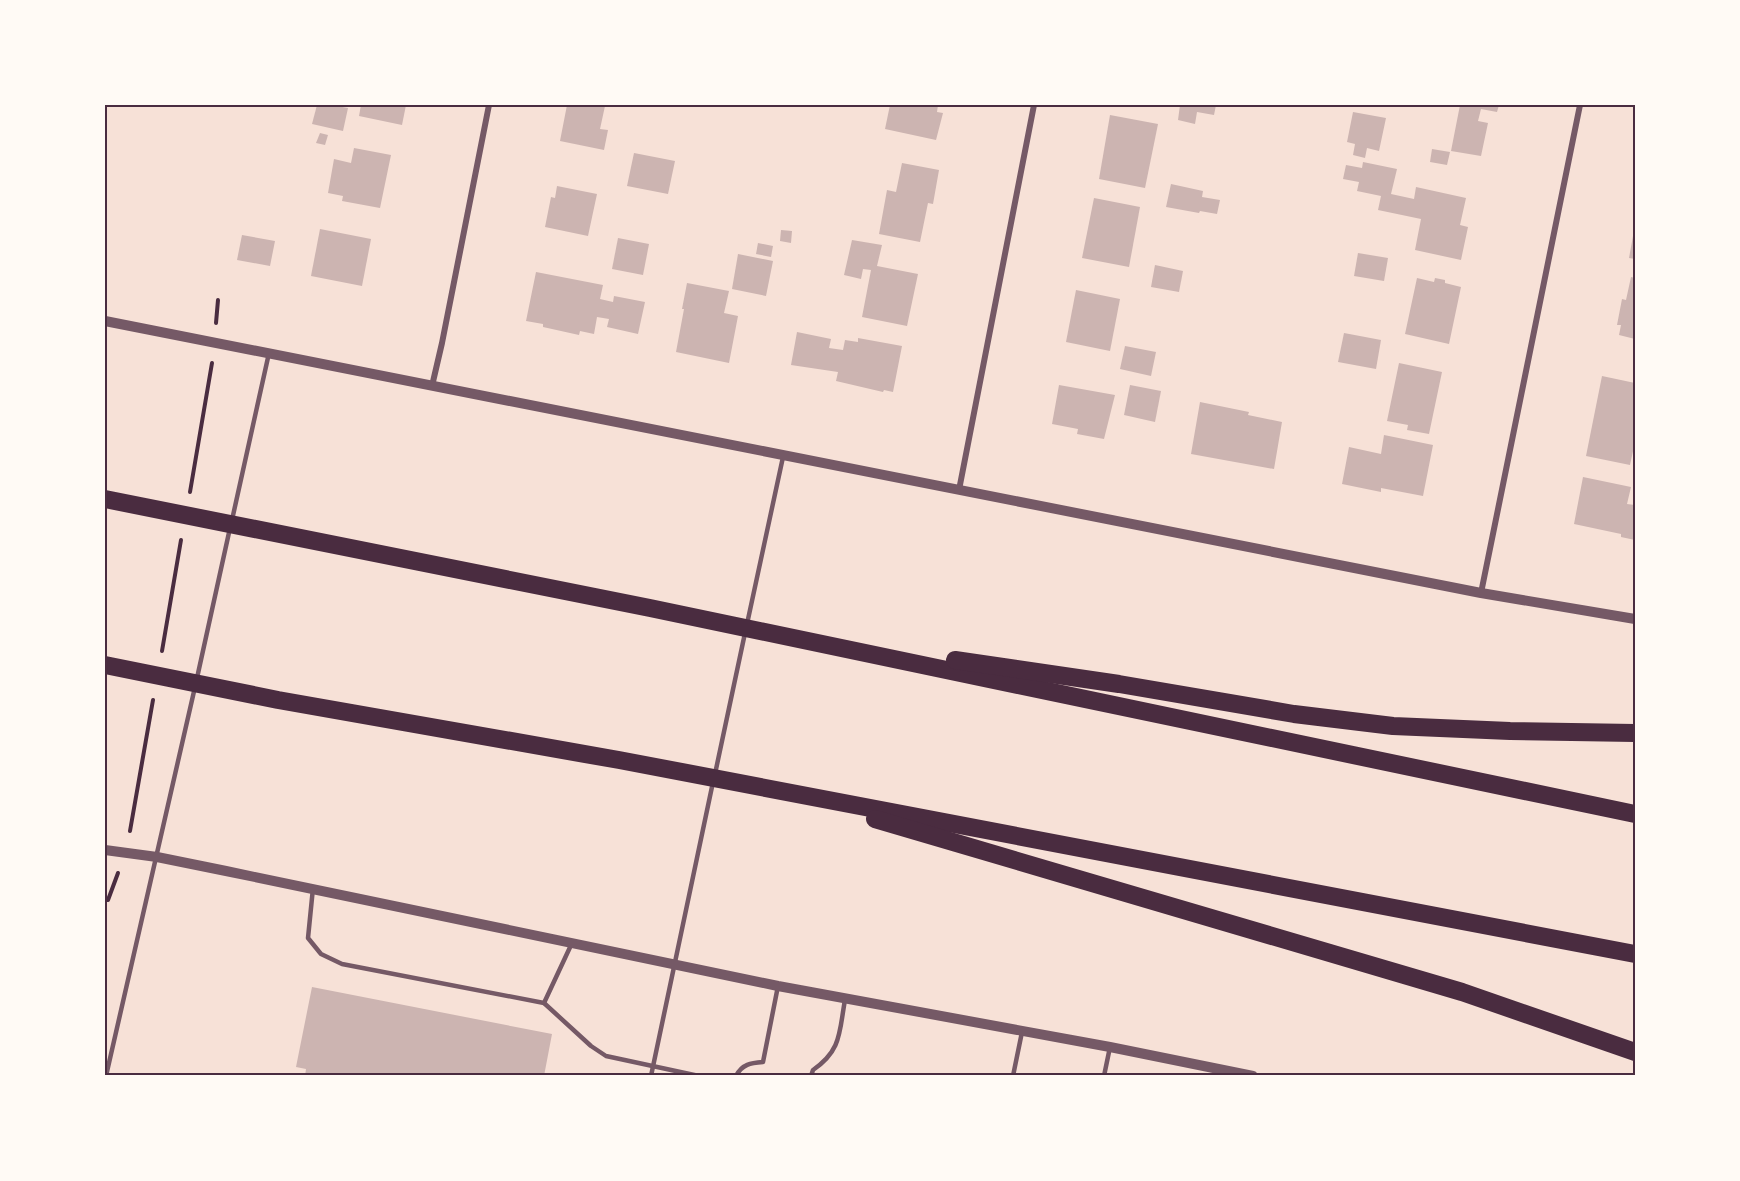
<svg xmlns="http://www.w3.org/2000/svg" width="1740" height="1181" font-family="'Golos Text',sans-serif">
<style>
.building{fill:#ccb4b1}
.lines{fill:none;stroke-linecap:round;stroke-linejoin:round}
.path{stroke:#4a2c40;stroke-width:4}
.service{stroke:#755966;stroke-width:4.5}
.minor{stroke:#755966;stroke-width:6}
.tertiary{stroke:#755966;stroke-width:10}
.motorway{stroke:#4a2c40;stroke-width:18}
.neatline{fill:none;stroke:#4a2c40;stroke-width:2}
</style>
<rect width="100%" height="100%" fill="#f7e1d7"/>
<!-- building -->
<g class="building">
<polygon points="317,105 331,105 348,108 343,131 312,124"/>
<polygon points="361,105 406,105 402,125 359,116"/>
<polygon points="567,105 605,106 600,129 608,130 604,150 560,141"/>
<polygon points="890,105 938,105 937,112 943,113 936,140 885,129"/>
<polygon points="1180,105 1216,105 1214,115 1197,112 1195,124 1178,120"/>
<polygon points="1460,105 1499,105 1497,112 1481,109 1478,121 1488,123 1481,156 1451,151"/>
<polygon points="1353,112 1386,118 1379,151 1367,148 1365,158 1353,155 1355,144 1347,142"/>
<polygon points="1110,115 1158,124 1145,188 1099,179"/>
<polygon points="320,133 328,135 325,145 316,143"/>
<polygon points="354,148 391,155 380,208 342,201 343,196 328,193 334,159 351,163"/>
<polygon points="1432,149 1450,152 1447,165 1430,162"/>
<polygon points="634,153 675,161 668,194 627,186"/>
<polygon points="1363,162 1397,169 1391,194 1414,199 1416,187 1466,198 1460,225 1468,227 1461,260 1415,250 1421,219 1378,210 1381,196 1357,191 1359,182 1343,179 1346,165 1362,168"/>
<polygon points="902,163 939,170 933,204 928,203 920,242 879,234 887,190 896,192"/>
<polygon points="1171,184 1203,191 1202,197 1220,200 1217,214 1200,211 1199,213 1166,207"/>
<polygon points="557,186 597,194 588,236 545,227 551,197 555,198"/>
<polygon points="1094,198 1140,207 1129,267 1082,258"/>
<polygon points="320,229 371,239 362,286 311,276"/>
<polygon points="781,230 792,231 791,243 780,241"/>
<polygon points="242,235 275,241 270,266 237,260"/>
<polygon points="1633,236 1635,236 1635,259 1629,258"/>
<polygon points="618,238 649,244 643,275 612,269"/>
<polygon points="852,240 882,245 877,266 918,274 907,326 862,317 871,270 863,269 861,279 844,275"/>
<polygon points="758,243 773,246 771,257 756,254"/>
<polygon points="1358,253 1388,258 1384,281 1354,276"/>
<polygon points="738,254 773,261 766,296 732,289"/>
<polygon points="1155,265 1183,271 1179,292 1151,287"/>
<polygon points="536,272 603,285 600,299 613,302 614,296 645,302 638,334 607,327 609,319 597,317 594,334 580,331 579,335 543,327 543,324 526,321"/>
<polygon points="1631,277 1635,278 1635,339 1619,335 1621,325 1617,325 1622,299 1626,300"/>
<polygon points="1417,278 1434,282 1435,278 1445,280 1445,283 1461,287 1449,344 1405,334"/>
<polygon points="687,283 729,291 724,313 738,316 729,363 676,352 684,309 682,309"/>
<polygon points="1076,290 1120,299 1110,351 1066,342"/>
<polygon points="797,332 831,339 829,348 843,350 845,340 858,342 858,338 902,346 893,392 884,390 883,392 836,381 838,372 791,365"/>
<polygon points="1344,333 1381,340 1376,369 1338,362"/>
<polygon points="1125,346 1156,352 1151,376 1120,369"/>
<polygon points="1399,363 1442,372 1429,434 1407,430 1408,425 1387,421"/>
<polygon points="1602,376 1635,383 1635,442 1630,465 1586,456"/>
<polygon points="1059,385 1115,395 1104,439 1077,434 1078,429 1052,424"/>
<polygon points="1130,385 1161,391 1155,422 1124,415"/>
<polygon points="1200,402 1249,412 1248,415 1282,422 1274,469 1191,454"/>
<polygon points="1384,435 1433,445 1423,496 1381,488 1381,492 1342,484 1349,447 1381,454"/>
<polygon points="1583,477 1631,487 1627,504 1635,505 1635,540 1621,537 1621,534 1574,524"/>
<polygon points="312,987 552,1034 544,1076 305,1076 306,1069 296,1067"/>
</g>
<g class="lines">
<!-- path -->
<g class="path">
<polyline points="216,323 218,300"/>
<polyline points="190,492 212,363"/>
<polyline points="162,651 181,540"/>
<polyline points="130,831 153,700"/>
<polyline points="105,900 108,900 118,873"/>
</g>
<!-- service -->
<g class="service">
<polyline points="232,520 269,353"/>
<polyline points="747,624 783,457"/>
<polyline points="197,678 230,528"/>
<polyline points="715,774 745,633"/>
<polyline points="313,888 308,938 321,954 342,964 544,1003 572,943"/>
<polyline points="544,1003 591,1046 606,1056 699,1076"/>
<polyline points="106,1076 195,687"/>
<polyline points="651,1076 713,782"/>
<path d="M736,1076C742,1064 751,1063 763,1062L778,986"/>
<path d="M811,1076L813,1070C842,1050 839,1032 845,1000"/>
<polyline points="1013,1076 1022,1032"/>
<polyline points="1104,1076 1110,1047"/>
</g>
<!-- minor -->
<g class="minor">
<polyline points="432,386 442,343 489,105"/>
<polyline points="959,490 1034,105"/>
<polyline points="1481,593 1580,105"/>
</g>
<!-- tertiary -->
<g class="tertiary">
<polyline points="105,321 1481,593 1635,619"/>
<polyline points="105,850 157,857 226,871 778,986 1110,1047 1253,1076"/>
</g>
<!-- motorway -->
<g class="motorway">
<polyline points="105,499 650,608 1635,814"/>
<polyline points="955,660 1119,684 1294,714 1393,726 1510,731 1635,733"/>
<polyline points="105,665 278,700 619,760 1635,954"/>
<polyline points="875,819 1462,992 1635,1052"/>
</g>
</g>
<!-- border -->
<rect width="1740" height="1181" fill="none" stroke="#fffaf5" stroke-width="213"/>
<rect x="106" y="106" width="1528" height="968" class="neatline"/>
</svg>
